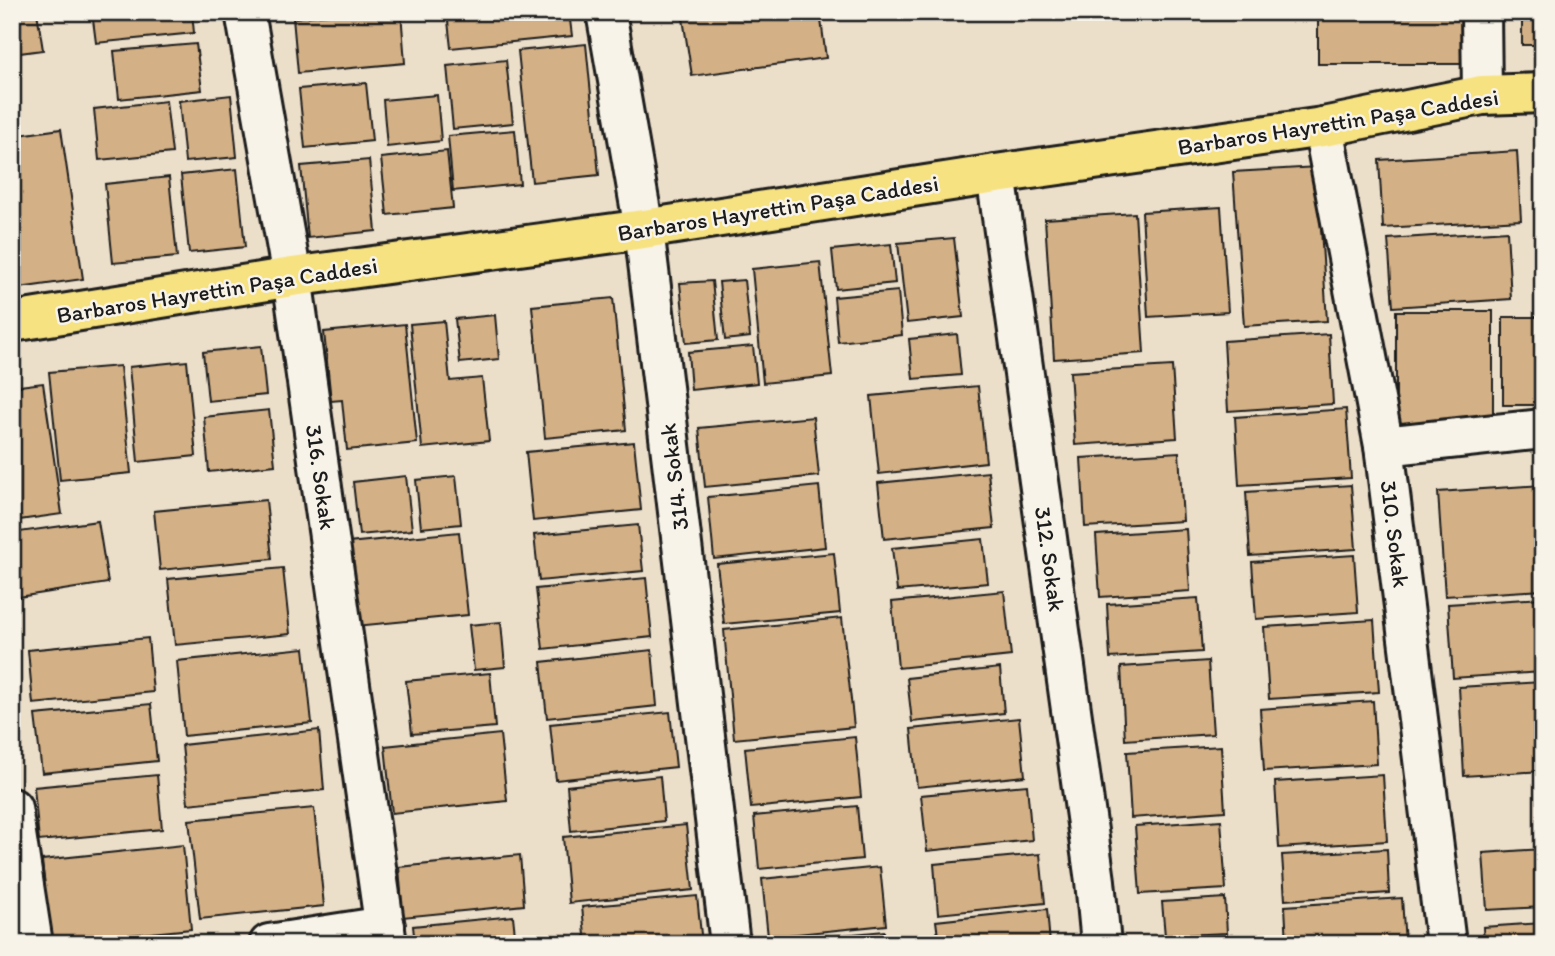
<svg xmlns="http://www.w3.org/2000/svg" width="1555" height="956" font-family="Itim,sans-serif">
<style>
.building{fill:#d3b085;stroke:#1c1c1c;stroke-width:2}
.lines{fill:none;stroke-linecap:round;stroke-linejoin:round}
.minor-casing{stroke:#1c1c1c;stroke-width:44}
.major-casing{stroke:#1c1c1c;stroke-width:44}
.minor{stroke:#f7f3e8;stroke-width:38}
.major{stroke:#f7e281;stroke-width:38}
.labels{text-anchor:middle;stroke-width:5;stroke-linejoin:round;paint-order:stroke}
.street-label{font-size:23px;fill:#1c1c1c;stroke:#f7f3e8}
</style>
<rect width="100%" height="100%" fill="#ecdfca"/>
<filter id="ink" filterUnits="userSpaceOnUse"><feTurbulence type="fractalNoise" baseFrequency=".0143" numOctaves="2"/><feDisplacementMap in="SourceGraphic" scale="14" xChannelSelector="R" yChannelSelector="G"/><feConvolveMatrix kernelMatrix="1 2 1 2 8 2 1 2 1" color-interpolation-filters="sRGB"/></filter>
<g filter="url(#ink)">
<!-- building -->
<g class="building">
<polygon points="12,12 37,12 43,50 12,54"/>
<polygon points="92,12 192,12 194,33 96,43"/>
<polygon points="348,12 401,12 405,63 298,73 293,18"/>
<polygon points="447,12 569,12 572,36 451,48"/>
<polygon points="682,12 820,12 826,58 692,76"/>
<rect x="1318" y="12" width="148" height="52"/>
<rect x="1522" y="12" width="21" height="33"/>
<polygon points="196,44 202,90 119,99 114,51"/>
<polygon points="586,44 599,175 532,182 518,51"/>
<polygon points="506,60 513,123 453,129 447,66"/>
<polygon points="366,83 372,141 305,148 299,89"/>
<polygon points="231,95 237,157 185,162 179,101"/>
<polygon points="437,95 441,141 387,147 383,100"/>
<polygon points="166,101 172,153 99,160 94,109"/>
<polygon points="61,129 83,279 12,289 12,136"/>
<polygon points="515,130 520,184 453,191 448,136"/>
<polygon points="447,151 453,208 387,215 381,158"/>
<polygon points="1517,151 1521,220 1383,228 1379,160"/>
<polygon points="369,160 376,231 308,238 301,166"/>
<polygon points="1317,167 1327,321 1244,326 1233,172"/>
<polygon points="237,169 245,247 189,253 181,175"/>
<polygon points="169,177 177,257 113,263 105,184"/>
<polygon points="1221,207 1228,312 1148,317 1142,212"/>
<polygon points="1135,213 1144,353 1054,359 1045,219"/>
<polygon points="1507,231 1511,299 1393,307 1388,239"/>
<polygon points="954,238 963,317 907,323 898,243"/>
<polygon points="891,244 895,283 836,289 832,250"/>
<polygon points="820,262 832,376 763,383 752,269"/>
<polygon points="744,280 750,337 725,340 719,282"/>
<polygon points="712,281 718,340 686,343 680,283"/>
<polygon points="898,291 902,335 838,342 834,297"/>
<polygon points="613,298 626,430 545,438 532,306"/>
<rect x="1396" y="311" width="97" height="115"/>
<polygon points="495,315 499,359 460,363 455,319"/>
<rect x="1503" y="317" width="40" height="88"/>
<polygon points="444,321 450,381 482,378 489,441 422,448 410,324"/>
<polygon points="405,324 417,443 347,450 342,400 331,401 324,332"/>
<polygon points="957,334 961,375 913,379 909,339"/>
<polygon points="1329,334 1333,404 1228,411 1224,341"/>
<polygon points="261,346 266,395 208,401 203,352"/>
<polygon points="753,346 757,383 691,390 688,352"/>
<polygon points="187,361 196,456 138,462 129,367"/>
<polygon points="120,366 131,473 60,480 49,372"/>
<polygon points="1172,366 1177,438 1075,445 1070,372"/>
<polygon points="43,383 62,514 12,521 12,387"/>
<polygon points="978,386 986,462 879,474 871,396"/>
<polygon points="1346,409 1351,478 1239,485 1235,417"/>
<polygon points="269,410 275,465 209,472 204,417"/>
<polygon points="813,417 819,476 705,487 699,428"/>
<polygon points="634,442 641,510 533,521 526,452"/>
<polygon points="1179,452 1183,521 1085,527 1081,458"/>
<polygon points="988,472 994,528 884,539 878,483"/>
<polygon points="406,476 412,530 359,535 353,482"/>
<polygon points="456,476 461,524 421,528 416,480"/>
<polygon points="1351,485 1356,549 1250,556 1246,492"/>
<polygon points="1543,485 1543,590 1445,596 1438,492"/>
<polygon points="819,486 825,547 714,559 708,497"/>
<polygon points="266,500 272,559 160,570 154,511"/>
<polygon points="98,521 108,583 12,598 12,533"/>
<polygon points="638,525 643,571 539,581 534,535"/>
<polygon points="1186,529 1190,591 1100,597 1096,535"/>
<polygon points="459,532 468,615 356,626 348,543"/>
<polygon points="983,539 988,583 897,591 892,548"/>
<polygon points="834,553 840,613 724,624 717,564"/>
<polygon points="1354,555 1358,612 1256,619 1252,562"/>
<polygon points="283,568 290,634 175,645 168,579"/>
<polygon points="646,578 652,637 543,649 536,589"/>
<polygon points="1004,591 1011,656 898,668 892,602"/>
<polygon points="1198,598 1202,652 1110,658 1107,604"/>
<polygon points="1543,598 1543,672 1453,678 1448,604"/>
<polygon points="842,618 854,727 734,739 724,630"/>
<polygon points="1374,620 1379,692 1269,699 1264,627"/>
<polygon points="501,622 505,667 474,670 469,625"/>
<polygon points="148,638 153,692 33,704 28,650"/>
<polygon points="304,648 312,723 184,736 177,661"/>
<polygon points="652,650 657,706 547,718 541,662"/>
<polygon points="1208,661 1213,734 1125,740 1121,667"/>
<polygon points="1000,668 1004,713 912,722 907,678"/>
<polygon points="490,673 495,727 412,734 406,681"/>
<polygon points="1543,682 1543,771 1464,776 1459,687"/>
<polygon points="1373,701 1377,764 1264,771 1260,709"/>
<polygon points="151,704 157,761 42,773 35,715"/>
<polygon points="670,712 676,767 556,780 550,724"/>
<polygon points="1019,718 1025,776 917,787 911,729"/>
<polygon points="319,730 324,790 188,804 182,745"/>
<polygon points="500,734 507,801 392,813 385,746"/>
<polygon points="855,737 861,797 751,808 745,748"/>
<polygon points="1221,746 1225,811 1131,818 1127,752"/>
<polygon points="157,775 162,829 39,841 34,787"/>
<polygon points="1383,775 1387,841 1279,848 1275,782"/>
<polygon points="660,776 664,821 571,831 567,786"/>
<polygon points="1027,785 1032,840 927,851 921,795"/>
<polygon points="857,806 862,859 759,869 754,816"/>
<polygon points="314,808 324,906 200,919 189,820"/>
<polygon points="1221,820 1226,889 1140,894 1135,826"/>
<polygon points="686,825 693,890 569,903 563,837"/>
<polygon points="183,845 191,929 50,943 42,860"/>
<polygon points="1387,849 1389,893 1285,900 1282,855"/>
<polygon points="1543,849 1543,907 1487,910 1483,853"/>
<polygon points="1040,854 1045,903 938,914 934,864"/>
<polygon points="520,855 524,905 403,917 399,867"/>
<polygon points="880,867 886,925 768,937 762,879"/>
<polygon points="697,896 702,944 586,944 582,907"/>
<polygon points="1225,898 1227,933 1165,936 1162,902"/>
<polygon points="1402,898 1405,944 1287,944 1285,906"/>
<polygon points="1047,909 1050,944 939,944 936,921"/>
<polygon points="513,916 516,944 415,944 413,926"/>
<polygon points="1543,923 1543,944 1484,944 1483,927"/>
<polygon points="884,931 885,944 770,944 770,942"/>
<polygon points="1225,938 1225,944 1141,944"/>
</g>
<g class="lines">
<!-- minor casing -->
<g class="minor-casing">
<g id="minor">
<polyline points="245,12 292,277 387,944"/>
<polyline points="606,12 644,229 730,944"/>
<polyline points="1481,12 1482,95"/>
<polyline points="1323,127 1384,446 1446,944"/>
<polyline points="996,174 1095,881 1101,944"/>
<polyline points="1384,446 1543,429"/>
<polyline points="12,808 33,944"/>
<polyline points="269,944 385,926"/>
</g>
</g>
<!-- major casing -->
<g class="major-casing">
<polyline id="major" points="12,322 292,277 644,229 996,174 1323,127 1482,95 1543,93"/>
</g>
<!-- minor -->
<use href="#minor" class="minor"/>
<!-- major -->
<use href="#major" class="major"/>
</g>
</g>
<g class="labels">
<!-- street labels -->
<g class="street-label">
<text transform="translate(1338 122) rotate(-9)" y="8">Barbaros Hayrettin Paşa Caddesi</text>
<text transform="translate(778 208) rotate(-9)" y="8">Barbaros Hayrettin Paşa Caddesi</text>
<text transform="translate(217 290) rotate(-9)" y="8">Barbaros Hayrettin Paşa Caddesi</text>
<text transform="translate(321 477) rotate(82)" y="8">316. Sokak</text>
<text transform="translate(674 477) rotate(-97)" y="8">314. Sokak</text>
<text transform="translate(1395 534) rotate(83)" y="8">310. Sokak</text>
<text transform="translate(1050 559) rotate(82)" y="8">312. Sokak</text>
</g>
</g>
<!-- margin -->
<rect width="1555" height="956" fill="none" stroke="#f7f3e8" stroke-width="42"/>
<rect x="21" y="21" width="1513" height="914" fill="none" stroke="#1c1c1c" stroke-width="2.5" filter="url(#ink)"/>
</svg>
